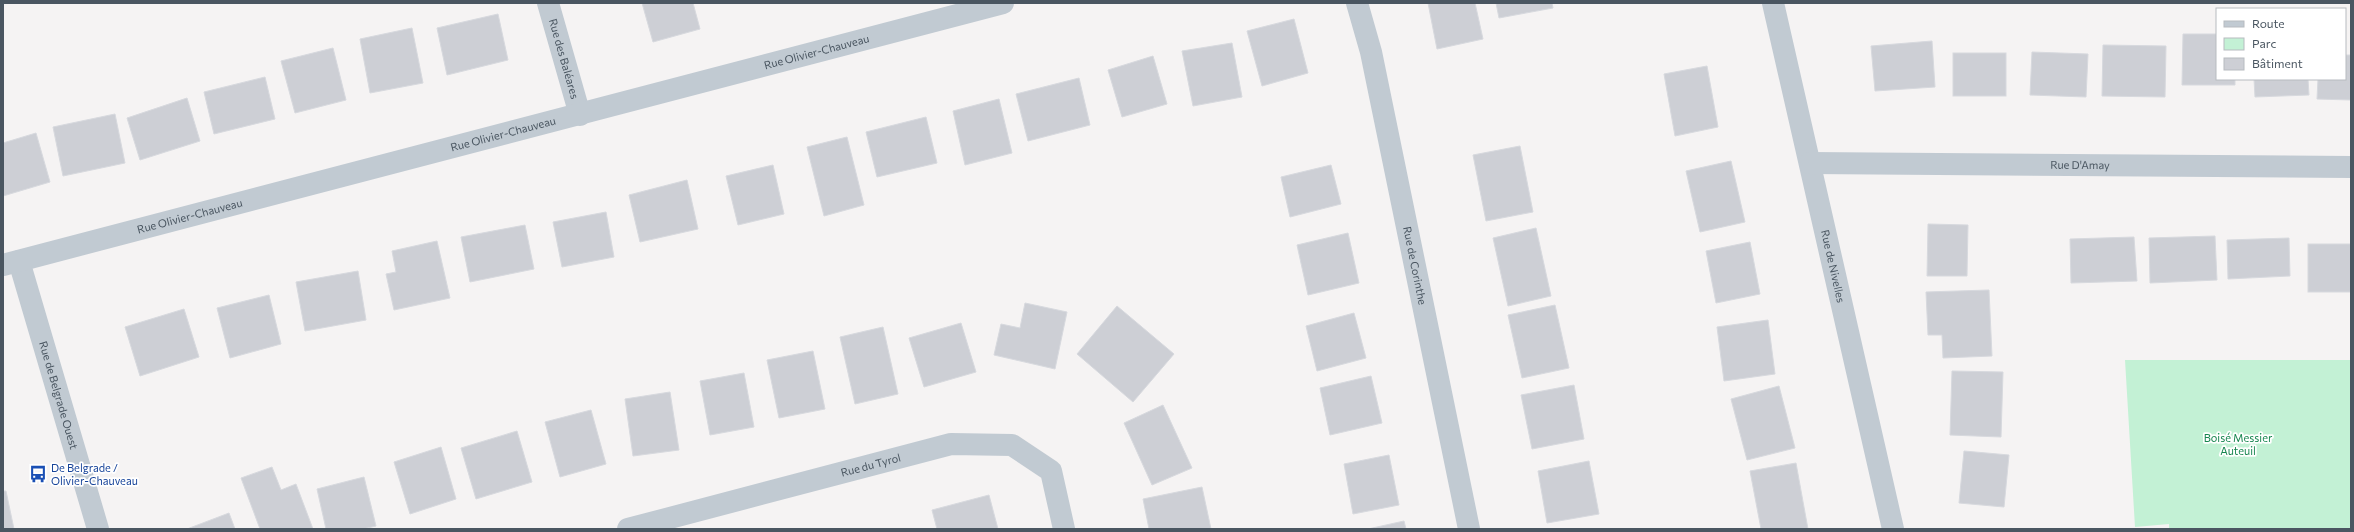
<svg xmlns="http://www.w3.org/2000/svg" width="2354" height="532" font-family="Commissioner,sans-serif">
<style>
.green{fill:#c3f1d5}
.building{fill:#cdcfd5;stroke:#d7d9de}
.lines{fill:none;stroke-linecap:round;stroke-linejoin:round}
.street{stroke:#c1cad2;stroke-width:22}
.labels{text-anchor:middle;stroke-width:3.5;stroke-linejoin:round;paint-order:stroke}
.street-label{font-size:11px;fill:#4a5661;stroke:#fff}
.park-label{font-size:11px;fill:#17864f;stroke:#fff}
.transit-label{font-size:11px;fill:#164399;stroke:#fff;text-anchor:start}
</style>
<rect width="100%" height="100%" fill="#f5f3f3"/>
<!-- green -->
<polygon class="green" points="2125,360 2351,360 2351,529 2169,529 2169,524 2135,527"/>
<!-- building -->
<g class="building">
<polygon points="642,3 693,3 700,29 653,42"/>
<polygon points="1428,3 1475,3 1483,39 1437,49"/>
<polygon points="1496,3 1552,3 1553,8 1499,18"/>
<polygon points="498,14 508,60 447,75 437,28"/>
<polygon points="1294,19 1308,73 1262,86 1247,31"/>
<polygon points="412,28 423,83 370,93 360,39"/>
<polygon points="2183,34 2217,34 2217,79 2235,79 2235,85 2182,85"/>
<polygon points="1932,41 1935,87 1875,91 1871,46"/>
<polygon points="1232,43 1242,97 1193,106 1182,51"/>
<polygon points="2103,45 2166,46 2165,97 2102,96"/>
<polygon points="333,48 346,100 295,113 281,61"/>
<polygon points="2032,52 2088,54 2086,97 2030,95"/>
<rect x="1953" y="53" width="53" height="43"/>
<polygon points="2345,55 2351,55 2351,100 2317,99 2318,79 2345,79"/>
<polygon points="1153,56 1167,104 1122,117 1108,70"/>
<polygon points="1707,66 1718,127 1675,136 1664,74"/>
<polygon points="265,77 275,119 214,134 204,92"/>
<polygon points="1079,78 1090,125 1028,141 1016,94"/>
<polygon points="2254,79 2308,79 2309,95 2255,97"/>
<polygon points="187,98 200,141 140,160 127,118"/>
<polygon points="999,99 1012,153 965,165 953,111"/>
<polygon points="115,114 125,163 63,176 53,127"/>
<polygon points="926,117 937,163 877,177 866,132"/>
<polygon points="36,133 50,182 3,196 3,143"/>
<polygon points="847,137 864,205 824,216 807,147"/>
<polygon points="1520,146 1533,212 1486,221 1473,155"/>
<polygon points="1731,161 1745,222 1700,232 1686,171"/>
<polygon points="773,165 784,214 738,225 726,176"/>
<polygon points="1331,165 1341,204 1290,217 1281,177"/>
<polygon points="687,180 698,229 640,242 629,195"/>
<polygon points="606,212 614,257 562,267 553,222"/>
<polygon points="1928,224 1968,225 1967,276 1927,276"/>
<polygon points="525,225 534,269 470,282 461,237"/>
<polygon points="1536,228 1551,296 1508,306 1493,238"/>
<polygon points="1348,233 1359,283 1308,295 1297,245"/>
<polygon points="2215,236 2217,280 2150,283 2149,238"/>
<polygon points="2134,237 2137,281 2071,283 2070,239"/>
<polygon points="2289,238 2290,276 2228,279 2227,240"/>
<polygon points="437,241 450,298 394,310 386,274 396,272 392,251"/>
<polygon points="1750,242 1760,294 1716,303 1706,251"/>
<rect x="2308" y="244" width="43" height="48"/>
<polygon points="358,271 366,320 305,331 296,282"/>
<polygon points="1989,290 1992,356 1943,358 1942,335 1928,335 1926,292"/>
<polygon points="269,295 281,344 230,358 217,308"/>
<polygon points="1025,303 1067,312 1055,369 994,355 1001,324 1020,328"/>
<polygon points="1555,305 1569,368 1522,378 1508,315"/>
<polygon points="1117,306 1174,354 1133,402 1077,354"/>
<polygon points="184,309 199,357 140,376 125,327"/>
<polygon points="1354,313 1366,358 1317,371 1306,326"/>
<polygon points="1768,320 1775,374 1724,381 1717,327"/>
<polygon points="961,323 976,372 924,387 909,338"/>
<polygon points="883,327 898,394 855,404 840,337"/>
<polygon points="813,351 825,409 779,418 767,360"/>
<polygon points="1952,371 2003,372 2001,437 1950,435"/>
<polygon points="744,373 754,427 710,435 700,381"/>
<polygon points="1371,376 1382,423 1330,435 1320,388"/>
<polygon points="1574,385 1584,439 1532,449 1521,395"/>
<polygon points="1779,386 1795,448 1747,460 1731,399"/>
<polygon points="670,392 679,450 633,456 625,399"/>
<polygon points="1163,405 1192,468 1152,485 1124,423"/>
<polygon points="591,410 606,464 560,477 545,422"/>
<polygon points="517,431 532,482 476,499 461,448"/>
<polygon points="441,447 456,499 410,514 394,462"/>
<polygon points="1964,451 2009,455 2004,507 1959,503"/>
<polygon points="1389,455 1399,505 1353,514 1344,464"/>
<polygon points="1589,461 1599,514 1547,523 1538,471"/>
<polygon points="1796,463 1808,529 1761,529 1750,471"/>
<polygon points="272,467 281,490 296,484 313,529 260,529 241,478"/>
<polygon points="364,477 376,526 363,529 326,529 317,489"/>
<polygon points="1202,487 1211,529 1149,529 1143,499"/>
<polygon points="3,491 6,491 14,529 3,529"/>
<polygon points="989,495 998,529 937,529 932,510"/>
<polygon points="229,513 235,529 187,529"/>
<polygon points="1404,521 1406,529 1368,529"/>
</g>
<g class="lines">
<!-- street -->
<g class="street">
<path id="s1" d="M548,3L580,115"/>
<path id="s2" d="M1357,3L1371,52L1469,529"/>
<path id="s3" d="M1773,3L1893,529"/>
<path id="s4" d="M1810,163L2351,167"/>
<path id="s5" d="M19,261L98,529"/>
<path id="s6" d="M3,265L1003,3"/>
<path id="s7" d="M628,529L951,444L1012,445L1051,471L1064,529"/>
</g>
</g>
<!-- icons -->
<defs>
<g id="bus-bare" transform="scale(1.38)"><path d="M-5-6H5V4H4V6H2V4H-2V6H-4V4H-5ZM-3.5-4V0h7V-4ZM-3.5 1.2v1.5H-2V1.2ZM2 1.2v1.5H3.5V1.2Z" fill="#1a4fb4" stroke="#fff" stroke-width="2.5" paint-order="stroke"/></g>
</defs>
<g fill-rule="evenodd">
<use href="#bus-bare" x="38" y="474"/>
</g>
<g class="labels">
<!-- street labels -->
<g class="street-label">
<text dy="4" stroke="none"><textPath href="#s6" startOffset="841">Rue Olivier-Chauveau</textPath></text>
<text dy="4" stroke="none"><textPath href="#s1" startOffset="58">Rue des Baléares</textPath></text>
<text dy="4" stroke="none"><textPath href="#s6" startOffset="517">Rue Olivier-Chauveau</textPath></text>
<text dy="4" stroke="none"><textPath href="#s4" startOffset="270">Rue D'Amay</textPath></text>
<text dy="4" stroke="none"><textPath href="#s6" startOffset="193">Rue Olivier-Chauveau</textPath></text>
<text dy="4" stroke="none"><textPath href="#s2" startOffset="269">Rue de Corinthe</textPath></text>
<text dy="4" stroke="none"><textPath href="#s3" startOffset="270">Rue de Nivelles</textPath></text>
<text dy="4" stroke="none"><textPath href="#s5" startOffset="140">Rue de Belgrade Ouest</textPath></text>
<text dy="4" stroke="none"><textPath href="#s7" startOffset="251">Rue du Tyrol</textPath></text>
</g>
<!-- park labels -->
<g class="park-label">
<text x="2238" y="442">Boisé Messier<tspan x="2238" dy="13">Auteuil</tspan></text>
</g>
<!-- transit labels -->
<g class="transit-label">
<text x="51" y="472">De Belgrade /<tspan x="51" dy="13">Olivier-Chauveau</tspan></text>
</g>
</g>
<!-- border -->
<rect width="2354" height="532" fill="none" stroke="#4a5661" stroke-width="8"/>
<!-- legend -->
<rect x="2216" y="8" width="130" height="72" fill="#ffffff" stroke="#b7bbc0"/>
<rect x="2224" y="21" width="20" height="6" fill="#c1cad2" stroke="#b7bbc0"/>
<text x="2252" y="28" font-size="12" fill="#4a5661">Route</text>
<rect x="2224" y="38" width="20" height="12" fill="#c3f1d5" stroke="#b7bbc0"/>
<text x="2252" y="48" font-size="12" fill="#4a5661">Parc</text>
<rect x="2224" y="58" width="20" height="12" fill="#cdcfd5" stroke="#b7bbc0"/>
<text x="2252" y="68" font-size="12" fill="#4a5661">Bâtiment</text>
</svg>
